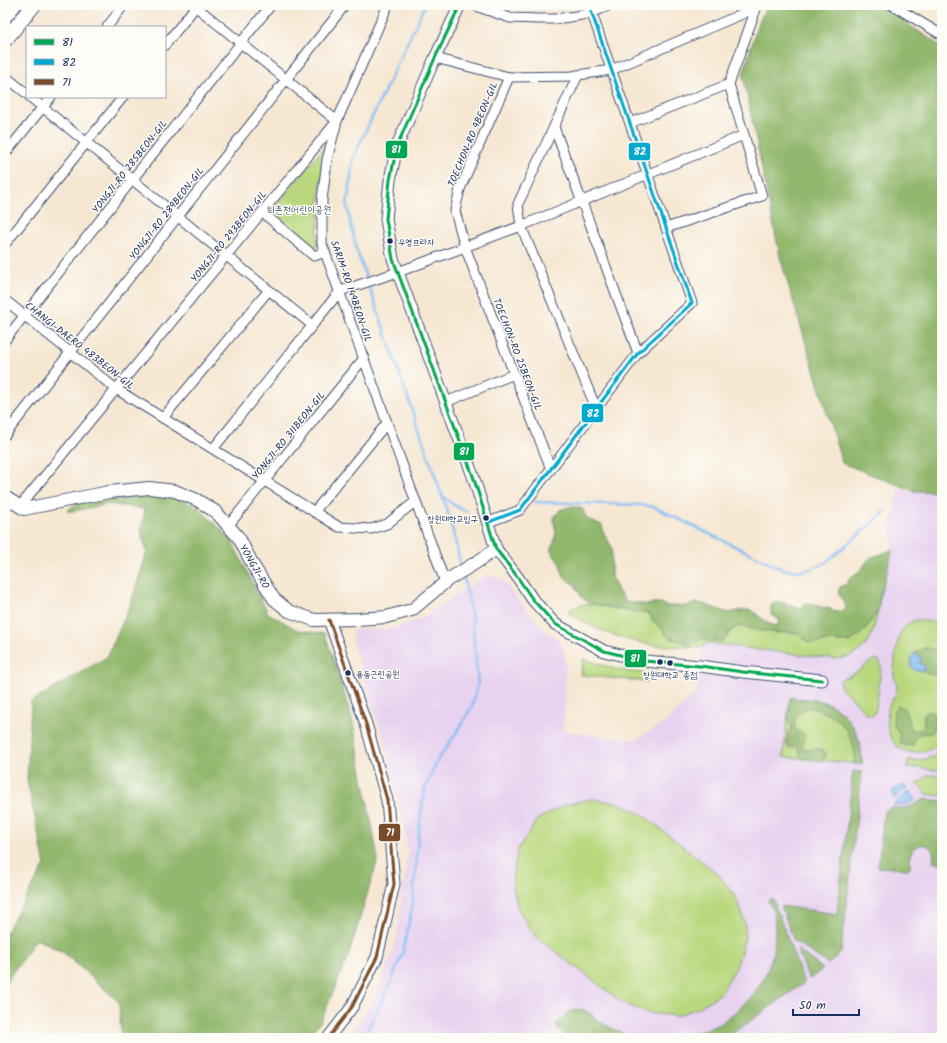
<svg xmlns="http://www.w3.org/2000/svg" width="947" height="1043" font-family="Kalam,'Poor Story',sans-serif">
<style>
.built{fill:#e7d2ef}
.green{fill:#b9d87e;stroke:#6a846e}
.forest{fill:#92b86d;stroke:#567466}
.water{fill:#83bcf4;stroke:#4f76a9}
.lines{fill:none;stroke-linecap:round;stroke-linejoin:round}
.stream{stroke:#83bcf4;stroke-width:2.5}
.minor-casing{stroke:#3c4b6f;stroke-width:11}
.tertiary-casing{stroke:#3c4b6f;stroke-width:13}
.secondary-casing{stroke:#3c4b6f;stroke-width:14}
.primary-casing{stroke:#3c4b6f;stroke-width:16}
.minor{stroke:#fff;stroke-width:9}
.tertiary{stroke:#fff;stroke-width:11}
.secondary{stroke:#fff;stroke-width:12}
.primary{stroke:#fff;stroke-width:14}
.bus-1-casing{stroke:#fdfcf7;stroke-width:6}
.bus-2-casing{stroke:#fdfcf7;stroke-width:6}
.bus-3-casing{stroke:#fdfcf7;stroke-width:6}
.bus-1{stroke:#00a651;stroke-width:3}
.bus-2{stroke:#00a9ce;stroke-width:3}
.bus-3{stroke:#7a4b2a;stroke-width:3}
.bus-dot{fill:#1b2f5e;stroke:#fdfcf7;stroke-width:1.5}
.labels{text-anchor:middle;stroke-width:3;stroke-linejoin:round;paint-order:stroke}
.bus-label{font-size:9px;fill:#1b2f5e;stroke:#fdfcf7;text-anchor:start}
.street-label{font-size:10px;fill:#1b2f5e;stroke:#fdfcf7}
.park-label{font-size:10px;fill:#425966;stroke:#fdfcf7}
.line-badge{stroke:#fdfcf7;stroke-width:1.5}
.badge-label{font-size:11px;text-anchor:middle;font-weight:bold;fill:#fff}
</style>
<rect width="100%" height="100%" fill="#fdfcf7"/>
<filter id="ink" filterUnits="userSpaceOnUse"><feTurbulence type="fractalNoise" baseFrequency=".025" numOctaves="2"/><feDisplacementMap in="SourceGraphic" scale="8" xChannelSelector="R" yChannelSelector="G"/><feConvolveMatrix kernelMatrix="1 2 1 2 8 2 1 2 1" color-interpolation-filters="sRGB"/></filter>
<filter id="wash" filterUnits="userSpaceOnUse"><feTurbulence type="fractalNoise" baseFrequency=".012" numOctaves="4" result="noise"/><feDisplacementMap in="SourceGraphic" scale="16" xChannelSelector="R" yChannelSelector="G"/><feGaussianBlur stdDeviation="0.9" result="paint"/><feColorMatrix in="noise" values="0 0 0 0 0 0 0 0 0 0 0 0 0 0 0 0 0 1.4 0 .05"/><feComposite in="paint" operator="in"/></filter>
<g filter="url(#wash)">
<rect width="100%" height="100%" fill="#f6e7d2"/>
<!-- built -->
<polygon class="built" points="898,489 914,491 942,492 942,1038 349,1038 375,997 396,941 408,850 389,757 352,640 354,629 390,629 420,619 487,575 502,579 522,605 545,630 558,639 563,647 566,666 565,707 563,731 635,740 666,722 696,693 702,648 707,643 835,659 841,659 851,655 866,644 871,635 878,611 881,592 885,579 893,549 891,531"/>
<!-- green -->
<g class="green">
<polygon points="327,144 320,191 317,248 313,251 272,210"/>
<path d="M584,604H592L633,612H645L650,615L653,621L663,629L665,634L670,638L682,641L690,645L695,641L703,639L710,641L727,637L728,633L738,626L751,629L778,633L790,632L799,634L808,642L819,643L829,641L841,642L864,631L878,611C875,622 873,636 866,645C859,653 846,659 835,659L707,643L702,648C682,646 662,647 643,643C618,638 588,627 568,612C572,607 578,606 584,604Z"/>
<path d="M915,620H920L942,623V737C939,746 930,751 920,752C892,756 883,730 889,706C891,700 896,696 897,690C898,683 893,678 894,672C894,660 897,647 899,635C903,628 907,623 915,620Z"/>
<polygon points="583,659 616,669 648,674 649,675 648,682 581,675"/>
<path d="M873,660C878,658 881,662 881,668L876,709L874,714L871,715L866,714L858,704L842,689L840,685V680L842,679L857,672Z"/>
<path d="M790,698C800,699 816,699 824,702C850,711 862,738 862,764L783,757Z"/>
<path d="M942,752V771L908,767V760C921,761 932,759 942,752Z"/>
<polygon points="928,775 942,776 942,796 927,794 917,784"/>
<polygon points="593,799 619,803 643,815 718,874 733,893 738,902 742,913 745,925 745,938 736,968 720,994 698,1008 676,1016 647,1013 623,1003 535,936 517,907 512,879 518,849 538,819 567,804"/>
</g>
<!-- forest -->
<g class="forest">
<polygon points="767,5 879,5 942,47 942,492 914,491 842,463 780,257 743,75 757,27"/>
<polygon points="163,494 195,505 230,538 268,613 297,630 325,634 352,718 378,859 348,957 320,1023 305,1038 121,1038 119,1002 63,952 36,939 5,984 5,934 45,865 27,780 31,702 107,657 130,606 147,552 141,531 145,509 108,504 74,511 67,511 77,503"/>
<path d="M569,507H575L583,509C586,522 591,520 602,525L604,534L609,542L612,548L611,575L618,591L625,600L630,602L648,605L653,603H661L666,606H687L696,603L704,604L728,613L743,610H751L764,620L774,626L778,625L779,619L771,615V606L773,602C782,600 790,607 800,608L806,603L831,609L834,612L842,611L846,608L845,604L839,595V589L841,586L845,585L848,582L850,578L861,570L868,560L872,557L882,554L893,549L885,579L881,592L878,611L864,631L857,637L849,642H841L829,641L814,643L808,642L799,634L790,632L778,633L751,629L738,626L728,633L727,637L722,641H710L703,639L695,641L690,645L682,641L670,638L665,634L663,629L653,621L650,615L645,612H633L592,604L582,598L575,585L564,577L560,564L552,553V548L554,542L556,532L553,519L560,510Z"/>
<path d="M924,648C929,648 938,650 942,653V658L940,660V668L938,674C932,676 928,674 924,671V665L920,664L916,656V652Z"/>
<path d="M790,698C800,699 816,699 824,702C850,712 862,738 862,764H854C854,761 855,757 855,754C854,746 850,735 845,728C839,719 819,707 808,708C804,709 801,711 798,714C794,719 794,723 795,729L805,735C805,740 802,744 802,750C812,751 817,745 826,753V757L821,761L802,759L799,756L800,753L797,746L789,748L787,744L788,733L791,730L792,727L788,718Z"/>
<path d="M898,706L904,708C906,712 906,715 908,719C909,723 911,727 913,732L916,730H922L924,726V714L927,711C940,713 936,724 932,733L920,734L916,736L913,745L905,746L900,743V735L893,724L894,710Z"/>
<polygon points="853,771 862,772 841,953 828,964 794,941 781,906 837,914"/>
<path d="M926,799L942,801V863L933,862C933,859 934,856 933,852C929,838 904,845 911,866L908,869L878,867L884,812L891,807C908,811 912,805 926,799Z"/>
<path d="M773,899L804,983L726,1038H651C673,1037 697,1035 717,1025C722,1023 726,1019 730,1016C757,996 773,970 775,936C775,929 775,921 774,914C772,909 770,904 768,900Z"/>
<polygon points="797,949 823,969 809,979"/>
<polygon points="581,1009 588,1012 603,1024 622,1033 623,1035 622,1038 567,1038 555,1025 571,1011"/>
</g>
<!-- water -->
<g class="water">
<path d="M916,652V656H921L920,664L924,665V671L915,670L911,666C910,660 911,656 916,652Z"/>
<polygon points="903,785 907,788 894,799 893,790"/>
<path d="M909,791L916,799C911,805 901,806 893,805Z"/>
</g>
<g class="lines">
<!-- stream -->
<g class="stream">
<polyline points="425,5 353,158 347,206 356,248 451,522 461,567"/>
<path d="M441,494C449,502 456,508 467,511"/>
<path d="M535,502L641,505L649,506L656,508L780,568C796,573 811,571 825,563L885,512"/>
<polyline points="363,1038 389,987 403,952 413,902 419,827 425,788 439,758 457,732 472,706 478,684 472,618 463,574"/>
</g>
</g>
</g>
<g filter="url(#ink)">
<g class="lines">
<!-- minor casing -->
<g class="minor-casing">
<g id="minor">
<polyline points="388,5 337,121 327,160 322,200 322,244 445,582"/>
<polyline points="473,5 510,18 538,19 555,19 576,16 592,13 610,5"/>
<polyline points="892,5 942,35"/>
<polyline points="107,27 124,5"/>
<polyline points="165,45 197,5"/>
<polyline points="435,58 509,77 572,76 611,70 756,8"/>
<polyline points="578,75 518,204 521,226 596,408"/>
<polyline points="5,76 27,94"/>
<polyline points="509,77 460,189 455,211 465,247 551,469"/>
<polyline points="30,97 312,325"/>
<polyline points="630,123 729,84"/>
<polyline points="554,127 638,353"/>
<polyline points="5,154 51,97"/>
<polyline points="262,212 314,256 325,252"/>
<polyline points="666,228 762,196 729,84 757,6"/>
<polyline points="5,244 123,97"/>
<polyline points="5,300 116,389 339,527 371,529 387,524 416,501"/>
<polyline points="5,340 271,5"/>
<polyline points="446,402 514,374"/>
<polyline points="163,418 269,290"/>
<polyline points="5,435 345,5"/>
<polyline points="213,449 340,291 398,272 521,226 744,135"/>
<polyline points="20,506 337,121 194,5"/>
<polyline points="314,512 387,423"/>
<polyline points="489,522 520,510 638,353 692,303 589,5"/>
<polyline points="228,526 364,358"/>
</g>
</g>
<!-- tertiary casing -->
<g class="tertiary-casing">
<g id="tertiary">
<polyline points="460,5 435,58 397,146 390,180 386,219 393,259 473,476 496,549 516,575 533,600 555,624 604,651 645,661 700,666 743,672 822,680"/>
<polyline points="328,1038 352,1007 377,957 394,884 387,800 366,724 329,620"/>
</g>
</g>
<!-- secondary casing -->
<g class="secondary-casing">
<polyline id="secondary" points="5,497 24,509 109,492 149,488 175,491 197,500 216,512 239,538 254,567 274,599 289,611 314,620 358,619 386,617 412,610 449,579 477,562 496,549"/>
</g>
<!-- primary casing -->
<g class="primary-casing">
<g id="primary">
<polyline points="5,16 14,5"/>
<polyline points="5,40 34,5"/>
</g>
</g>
<!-- minor -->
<use href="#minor" class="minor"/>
<!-- tertiary -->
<use href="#tertiary" class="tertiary"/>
<!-- secondary -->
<use href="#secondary" class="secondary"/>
<!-- primary -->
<use href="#primary" class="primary"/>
<!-- bus-1 casing -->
<g class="bus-1-casing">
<polyline id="bus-1" points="460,5 435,58 397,146 390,180 386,219 393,259 473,476 496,549 516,575 533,600 555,624 604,651 645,661 700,666 743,672 822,680"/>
</g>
<!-- bus-2 casing -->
<g class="bus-2-casing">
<polyline id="bus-2" points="489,522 520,510 638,353 692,303 589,5"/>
</g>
<!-- bus-3 casing -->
<g class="bus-3-casing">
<polyline id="bus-3" points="328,1038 352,1007 377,957 394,884 387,800 366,724 329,620"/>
</g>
<!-- bus-1 -->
<use href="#bus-1" class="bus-1"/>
<!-- bus-2 -->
<use href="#bus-2" class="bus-2"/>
<!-- bus-3 -->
<use href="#bus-3" class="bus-3"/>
</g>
</g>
<!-- markers -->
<g class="bus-dot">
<circle cx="390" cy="241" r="3.5"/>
<circle cx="486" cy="518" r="3.5"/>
<circle cx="660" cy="662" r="3.5"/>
<circle cx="670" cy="663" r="3.5"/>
<circle cx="348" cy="673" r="3.5"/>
</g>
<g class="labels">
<!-- bus labels -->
<g class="bus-label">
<text x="398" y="245">우영프라자</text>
<text x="478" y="522" text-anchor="end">창원대학교입구</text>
<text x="356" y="677">용동근린공원</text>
<text x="670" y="678" text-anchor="middle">창원대학교 종점</text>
</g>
<!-- street labels -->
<g class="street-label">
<text transform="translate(472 134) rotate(-67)" y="4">TOECHON-RO 9BEON-GIL</text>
<text transform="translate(129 166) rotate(-52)" y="4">YONGJI-RO 285BEON-GIL</text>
<text transform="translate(166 213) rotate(-52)" y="4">YONGJI-RO 289BEON-GIL</text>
<text transform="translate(228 236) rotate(-51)" y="4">YONGJI-RO 293BEON-GIL</text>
<text transform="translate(352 291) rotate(71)" y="4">SARIM-RO 149BEON-GIL</text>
<text transform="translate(80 345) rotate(38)" y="4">CHANGI-DAERO 483BEON-GIL</text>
<text transform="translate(518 354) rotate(69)" y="4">TOECHON-RO 25BEON-GIL</text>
<text transform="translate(288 435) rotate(-51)" y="4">YONGJI-RO 311BEON-GIL</text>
<text transform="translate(255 566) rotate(60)" y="4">YONGJI-RO</text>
</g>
<!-- park labels -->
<g class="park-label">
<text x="299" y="213">퇴촌천어린이공원</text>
</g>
</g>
<g class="line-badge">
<rect x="385" y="140" width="23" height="19" rx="4" fill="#00a651"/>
<rect x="628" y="142" width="23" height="19" rx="4" fill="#00a9ce"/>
<rect x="581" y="403" width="23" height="20" rx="4" fill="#00a9ce"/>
<rect x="453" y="442" width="22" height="19" rx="4" fill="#00a651"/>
<rect x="624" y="649" width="23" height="19" rx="4" fill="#00a651"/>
<rect x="378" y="823" width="23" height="19" rx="4" fill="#7a4b2a"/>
</g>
<g class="badge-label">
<text x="396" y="153">81</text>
<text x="640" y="155">82</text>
<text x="593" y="417">82</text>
<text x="464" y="455">81</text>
<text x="635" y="662">81</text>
<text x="390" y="836">71</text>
</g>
<!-- margin -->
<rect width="947" height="1043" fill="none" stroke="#fdfcf7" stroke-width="20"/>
<!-- legend -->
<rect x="26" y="26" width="140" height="72" fill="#fdfcf7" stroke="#a3aaba"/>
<rect x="34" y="39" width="20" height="6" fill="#00a651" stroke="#a3aaba"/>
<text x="62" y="46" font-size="12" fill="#1b2f5e">81</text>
<rect x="34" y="59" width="20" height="6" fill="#00a9ce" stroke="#a3aaba"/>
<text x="62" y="66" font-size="12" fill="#1b2f5e">82</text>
<rect x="34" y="79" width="20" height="6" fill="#7a4b2a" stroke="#a3aaba"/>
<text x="62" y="86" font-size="12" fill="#1b2f5e">71</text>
<!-- scale -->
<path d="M793 1009v6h66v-6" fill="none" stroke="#1b2f5e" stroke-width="2"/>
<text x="799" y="1009" font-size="12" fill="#1b2f5e" stroke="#fdfcf7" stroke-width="3" paint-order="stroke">50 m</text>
</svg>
